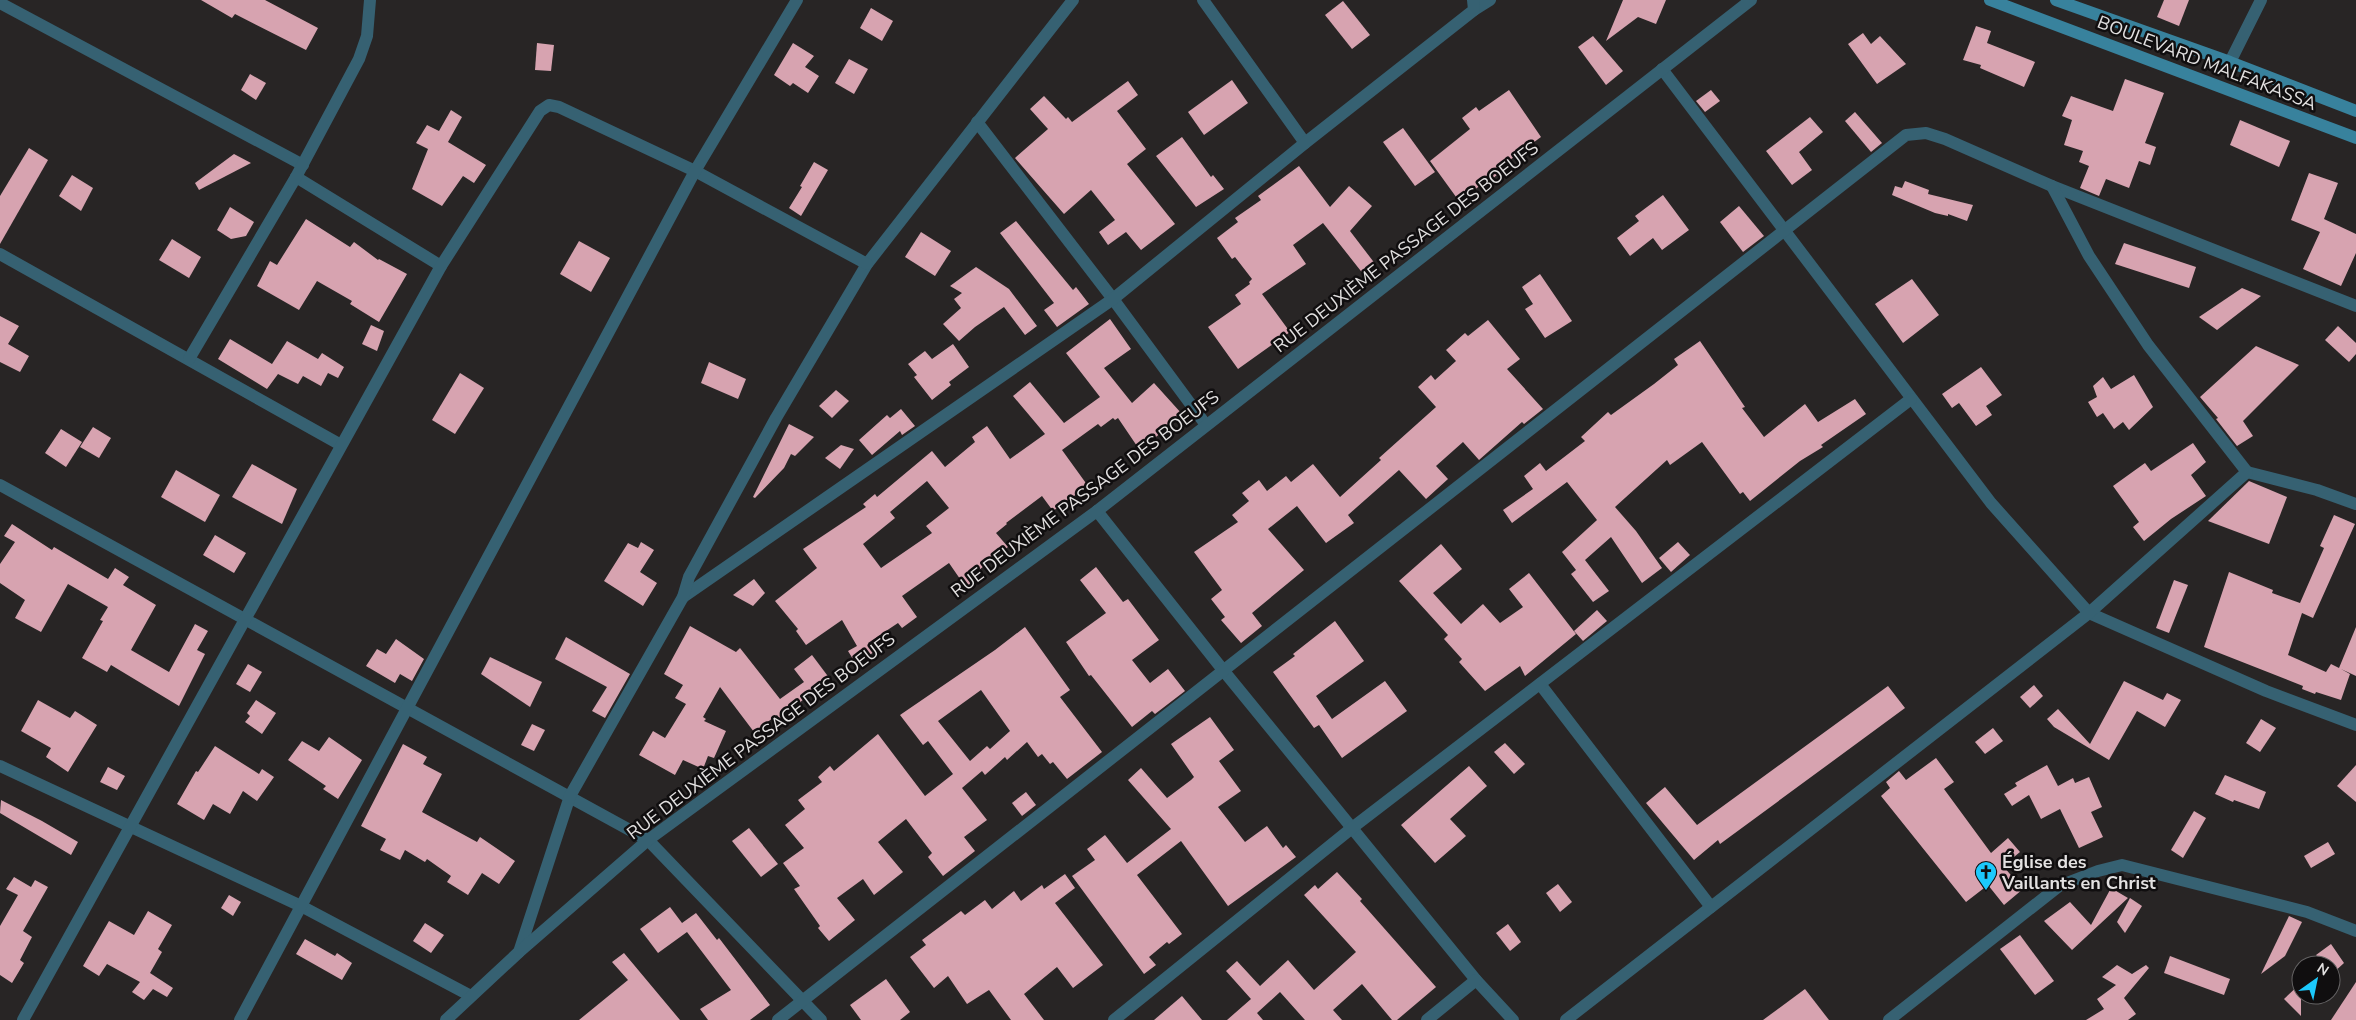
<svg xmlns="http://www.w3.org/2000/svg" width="2356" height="1020" font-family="'Nunito Sans',sans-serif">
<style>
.building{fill:#d7a3b0;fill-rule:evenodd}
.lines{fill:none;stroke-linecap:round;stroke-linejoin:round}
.minor{stroke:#366172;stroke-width:12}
.secondary{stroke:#38829d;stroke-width:12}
.labels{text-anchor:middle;stroke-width:5;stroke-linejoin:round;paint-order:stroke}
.street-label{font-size:18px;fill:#e3e1e1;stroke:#100e0f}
.poi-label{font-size:18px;font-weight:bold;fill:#e3e1e1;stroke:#100e0f;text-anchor:start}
</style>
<rect width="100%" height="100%" fill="#282525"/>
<!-- building -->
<g class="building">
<polygon points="201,0 265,0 318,28 306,50 235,14 232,18"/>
<polygon points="1623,0 1666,0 1656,24 1638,17 1606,41"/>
<polygon points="2164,0 2189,0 2179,26 2157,17"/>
<polygon points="1343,1 1370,35 1352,49 1325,15"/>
<polygon points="871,8 893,21 882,41 860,28"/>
<polygon points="1976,26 1991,31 1987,43 2035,62 2024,87 1980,68 1981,65 1963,60"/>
<polygon points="1863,33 1871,44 1880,36 1906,64 1877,84 1848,44"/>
<polygon points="1593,36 1623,71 1606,85 1578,47"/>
<polygon points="537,43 554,45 551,71 535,70"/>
<polygon points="793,43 814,56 805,67 819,76 808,93 793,83 790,86 774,75"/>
<polygon points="849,59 868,69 854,94 835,83"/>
<polygon points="250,74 266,83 256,100 241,90"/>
<polygon points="2125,79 2164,93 2145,143 2156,147 2150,165 2139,161 2129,188 2106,179 2099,196 2080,188 2089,166 2079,162 2083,151 2064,145 2072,120 2062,116 2071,96 2113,111"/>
<polygon points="1232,80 1248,103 1204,135 1188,112"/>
<polygon points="1128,81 1138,95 1117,111 1146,149 1127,164 1175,224 1141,250 1126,232 1108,245 1099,232 1115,220 1091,190 1064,214 1015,158 1048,129 1030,109 1044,96 1066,119 1068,117 1072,122"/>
<polygon points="1509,90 1541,137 1495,171 1498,174 1483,187 1481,185 1459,201 1430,161 1470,129 1462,118 1476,107 1479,111"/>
<polygon points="1711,90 1720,101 1705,112 1696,101"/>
<polygon points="451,110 462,117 448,142 486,165 474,183 463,176 442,206 412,189 428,149 416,143 427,125 439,131"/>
<polygon points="1855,112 1882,143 1871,152 1845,121"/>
<polygon points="1810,117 1823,132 1799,152 1812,170 1792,185 1766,151"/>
<polygon points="2240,120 2290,141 2279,167 2230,145"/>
<polygon points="1403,128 1435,172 1415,186 1383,142"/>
<polygon points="1182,137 1211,177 1213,175 1224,189 1196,207 1156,156"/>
<polygon points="29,148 48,160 0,244 0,196"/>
<polygon points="234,154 251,163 199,190 195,183"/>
<polygon points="814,162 828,170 801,216 789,208 802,187 800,186"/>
<polygon points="1299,166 1330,207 1349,186 1372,206 1350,231 1376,265 1364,275 1323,223 1293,245 1306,264 1262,294 1290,332 1238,369 1208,327 1241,304 1235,295 1250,284 1249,282 1252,279 1235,257 1232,259 1217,238 1238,222 1235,218 1261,200 1258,196"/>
<polygon points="2309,173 2338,183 2324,219 2356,234 2356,253 2341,286 2303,269 2320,232 2291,220"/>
<polygon points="72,175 93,188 81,211 59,196"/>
<polygon points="1905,181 1929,190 1928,194 1973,205 1967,221 1948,214 1948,216 1935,213 1892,195 1895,186 1902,188"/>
<polygon points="1663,195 1689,230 1662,250 1653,238 1630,256 1617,238 1639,221 1635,216"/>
<polygon points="1739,206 1764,236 1743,252 1720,222"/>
<polygon points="230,207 254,222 246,236 231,239 217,230"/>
<polygon points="306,219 350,247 354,242 378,260 379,259 407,274 379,322 350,304 352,301 317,281 299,310 257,286 270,261 277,265"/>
<polygon points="1016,221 1073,290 1076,287 1089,304 1057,327 1044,310 1054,303 1000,233"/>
<polygon points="921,232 951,251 935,276 905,257"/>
<polygon points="172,239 201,257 189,278 159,260"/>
<polygon points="579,241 610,258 591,292 560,274"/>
<polygon points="2124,243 2196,267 2189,288 2115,264"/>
<polygon points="976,267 1009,289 1037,326 1025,335 1004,307 975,327 959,341 943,324 961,308 954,299 962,293 950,286"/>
<polygon points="1540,274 1572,321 1545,338 1525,309 1533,304 1522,287"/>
<polygon points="1912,279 1939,315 1903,343 1875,304"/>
<polygon points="2242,288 2261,296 2217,330 2199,317"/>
<polygon points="0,316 19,326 8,344 29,356 20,372 0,362"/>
<path d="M1110,319L1131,349L1104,368L1132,403L1154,383L1182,414L1164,431L1139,449L1118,418L1115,420L1113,418L1101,427L1098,424L1062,450L1088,486L1053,511L1042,496L1006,523L1007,524L996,533L1008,547L979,570L984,578L967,589L949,563L902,596L917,617L902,628L898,623L868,643L874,652L856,664L848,651L857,646L842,620L806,645L796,631L798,629L775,601L817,568L803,549L866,507L863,504L875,494L877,497L932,451L945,467L975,442L972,437L987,426L1010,459L1045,434L1013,396L1030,382L1064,423L1100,397L1066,353ZM927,481L949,508L926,526L932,533L881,568L863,544L895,518L890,512Z"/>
<polygon points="1488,320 1520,359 1507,369 1543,409 1524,424 1522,422 1479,460 1463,442 1436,466 1448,479 1426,499 1399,470 1348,515 1354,523 1326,543 1297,506 1268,529 1304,570 1252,613 1262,626 1241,643 1221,620 1225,617 1211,599 1222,590 1194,552 1238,522 1232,515 1249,501 1242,493 1259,480 1267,491 1286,476 1291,482 1313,464 1340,497 1381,460 1379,458 1436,407 1418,387 1431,375 1435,380 1456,361 1446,350 1465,333 1468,336"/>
<polygon points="371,325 384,331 377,351 362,344"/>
<polygon points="2338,326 2356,343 2356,354 2349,362 2325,340"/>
<polygon points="230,339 272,364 287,341 318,359 322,353 344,367 338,378 328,373 321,386 303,376 298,384 278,374 267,389 218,359"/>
<polygon points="1700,341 1745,407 1742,408 1764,437 1805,404 1818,422 1855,399 1866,414 1821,445 1823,447 1800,461 1750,501 1743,492 1740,494 1702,442 1670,465 1667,460 1615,507 1636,531 1662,568 1642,583 1611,537 1585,560 1609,591 1593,602 1571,574 1576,570 1562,552 1597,520 1567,482 1512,523 1503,510 1533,489 1524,476 1540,463 1546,471 1585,441 1581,437 1608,412 1611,415 1654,384 1678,365 1674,359"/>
<polygon points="953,344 969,367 949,382 951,385 932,400 914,377 917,375 908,364 925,351 932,359"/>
<polygon points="2256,346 2299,365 2243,421 2253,436 2237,446 2216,419 2218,418 2200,397"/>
<polygon points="709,362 746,379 738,399 701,383"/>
<polygon points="1981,367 2002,395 1986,406 1992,415 1976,426 1959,403 1952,408 1942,394"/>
<polygon points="460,373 484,388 455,434 432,420"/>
<polygon points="2134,375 2153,407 2129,430 2123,422 2114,429 2103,413 2097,417 2088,402 2097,397 2093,386 2103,377 2111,389"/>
<polygon points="836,390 849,401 832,418 819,406"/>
<polygon points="901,409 915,426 902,435 900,431 872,455 859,440 887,415 890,418"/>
<polygon points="789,424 814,437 795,456 791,454 784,468 755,498 753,497"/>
<polygon points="93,427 111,438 99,458 80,447"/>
<polygon points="61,429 82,442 66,467 45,453"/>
<polygon points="2193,443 2206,462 2191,475 2206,496 2171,519 2144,541 2133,527 2139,522 2113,486 2145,463 2151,471"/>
<polygon points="841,445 854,449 840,469 825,458"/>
<polygon points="252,464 297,489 282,524 232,497"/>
<polygon points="176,470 220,495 205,522 161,497"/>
<polygon points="2249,481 2287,497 2269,544 2208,521"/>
<polygon points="2334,515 2355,524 2313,618 2302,613 2288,655 2326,672 2331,664 2339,668 2356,627 2356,676 2341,669 2350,674 2341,700 2316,692 2315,694 2302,689 2303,686 2204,647 2229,572 2273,590 2272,593 2300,603 2324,548 2320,546"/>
<polygon points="12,524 52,550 54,547 108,579 115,568 129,577 123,585 156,605 131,650 169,672 195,624 208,631 197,650 205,654 179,706 111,665 107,672 82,658 103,621 100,620 108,607 68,584 41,632 15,618 25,600 0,583 0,564 15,542 4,536"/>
<polygon points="215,535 246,553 234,573 203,555"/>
<polygon points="641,542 654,550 640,572 657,583 643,606 604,581 628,543 638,548"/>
<polygon points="1678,542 1690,555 1671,572 1659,558"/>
<polygon points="1441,544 1462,569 1433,593 1461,624 1483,604 1500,623 1523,607 1509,589 1529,573 1576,634 1525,676 1520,666 1485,691 1459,662 1462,659 1444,639 1448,635 1399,581"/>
<polygon points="1096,567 1123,602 1128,599 1159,640 1132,660 1150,683 1168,669 1185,691 1155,714 1152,711 1132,727 1091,675 1089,676 1066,642 1106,613 1080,580"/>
<polygon points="754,579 765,593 753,606 733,595"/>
<polygon points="2174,580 2188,585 2169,633 2156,628"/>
<polygon points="1597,610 1607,621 1583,641 1574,631"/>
<polygon points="1335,621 1364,661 1316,696 1332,719 1385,681 1407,711 1342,758 1319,725 1314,728 1273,672 1295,656 1293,654"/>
<polygon points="690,626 736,652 740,648 780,699 804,682 794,669 812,655 830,679 799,703 802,707 782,722 777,715 754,732 720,687 703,717 706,719 704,721 726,731 714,758 708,756 703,769 683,760 675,775 639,755 653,731 665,738 686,704 675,698 683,685 664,674"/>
<path d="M1025,627L1070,690L1060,697L1102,752L1067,779L1053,762L1050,764L1042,754L1038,757L1027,742L1007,760L1005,757L985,775L982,771L962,788L987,820L964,837L975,851L943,876L928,857L932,853L906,819L878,842L903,872L874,895L863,879L837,898L855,920L829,941L818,928L820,926L794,889L800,886L783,863L804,848L785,825L805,809L798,800L822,782L818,777L830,766L834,771L878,734L925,796L953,774L928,741L923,745L900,715L995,650ZM981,690L1010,731L990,749L987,746L970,761L938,721Z"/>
<polygon points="566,637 630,674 605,718 592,711 607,687 555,659"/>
<polygon points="396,639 424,659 412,681 400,674 395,683 366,666 377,649 386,654"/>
<polygon points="490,657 542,682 530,707 481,674"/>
<polygon points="248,664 262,672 250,692 236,684"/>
<polygon points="2124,681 2163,700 2167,693 2181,700 2165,727 2137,711 2109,760 2054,727 2047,719 2058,709 2090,744"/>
<polygon points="2034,685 2043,696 2030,708 2020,697"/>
<polygon points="1888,686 1905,708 1720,844 1718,840 1694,860 1646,803 1665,787 1697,825"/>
<polygon points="38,700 70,718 75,711 97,725 68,772 46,757 51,748 21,731"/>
<polygon points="256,700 276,713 262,734 245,722 250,716 247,713"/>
<polygon points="1210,717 1234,750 1219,761 1241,791 1218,807 1245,842 1267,826 1283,848 1286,845 1296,857 1228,906 1181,841 1137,875 1182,934 1169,944 1167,942 1149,957 1156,965 1144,974 1072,876 1095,860 1087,849 1105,835 1127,863 1171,829 1128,780 1141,768 1167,798 1191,780 1194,777 1171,744"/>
<polygon points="2261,719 2276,728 2260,752 2246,743"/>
<polygon points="532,724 545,730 534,751 521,745"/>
<polygon points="1993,728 2003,741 1985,754 1975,742"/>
<polygon points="329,737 362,760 338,799 323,789 326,786 288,760 302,741 319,751"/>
<polygon points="1505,743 1525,764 1514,774 1494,752"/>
<polygon points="403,744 427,757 423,764 442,774 422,812 477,842 480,837 515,861 499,884 482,873 468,895 447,882 451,876 427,859 425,862 405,850 400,860 380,850 386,839 361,826"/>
<polygon points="215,746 259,774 262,769 274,777 257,801 243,791 230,814 213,804 204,820 177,804 196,771 198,772"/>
<polygon points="1936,758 1954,782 1944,789 1991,853 2008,838 2020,852 2003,866 2023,889 2004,905 1988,885 1966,902 1881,796 1890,788 1886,782 1899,771 1906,780"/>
<polygon points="2047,765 2058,786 2073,778 2075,783 2089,777 2102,807 2091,812 2103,837 2079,848 2060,809 2041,819 2029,795 2012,806 2004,794 2017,786 2015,783"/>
<polygon points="2356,765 2356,802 2337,786"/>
<polygon points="1469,766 1487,786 1450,819 1466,836 1435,863 1401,825"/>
<polygon points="108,767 125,776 117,790 100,782"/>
<polygon points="2225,775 2266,792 2259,809 2234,800 2233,802 2215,794"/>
<polygon points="1026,792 1036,805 1022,816 1012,803"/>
<polygon points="1,800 42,821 78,842 71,855 0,813"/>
<polygon points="2194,811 2206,818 2183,858 2171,850"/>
<polygon points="749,828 778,864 761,877 732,841"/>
<polygon points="2328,842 2335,854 2311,868 2304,856"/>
<polygon points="1337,872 1362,899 1360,901 1368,910 1436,987 1397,1020 1392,1020 1362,984 1333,1010 1342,1020 1305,1020 1280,992 1257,1013 1263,1020 1227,1020 1251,999 1226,971 1237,961 1260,986 1288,960 1314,990 1356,952 1304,895 1315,885 1318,889"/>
<polygon points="1065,874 1075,888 1055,903 1103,965 1073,988 1057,967 1024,994 1044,1020 1011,1020 989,990 967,1004 948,976 934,988 910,957 926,945 922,940 961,911 965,915 985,900 992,909 1014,891 1021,901 1042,885 1044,889"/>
<polygon points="14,877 31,887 35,880 48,887 23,931 32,937 20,960 24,963 12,983 0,975 0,926 18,895 6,889"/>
<polygon points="1558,884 1572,902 1560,912 1546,893"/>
<polygon points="2111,888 2128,898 2072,950 2044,921 2070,902 2091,925"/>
<polygon points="229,895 241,902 233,916 221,908"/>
<polygon points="2130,898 2142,906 2125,933 2117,922"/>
<polygon points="670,907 682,923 696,913 717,940 719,938 770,1005 750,1020 708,1020 700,1009 731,990 687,932 658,953 640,929"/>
<polygon points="148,911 172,925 158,949 162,952 150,973 173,988 167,997 153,989 144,1000 132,992 140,982 107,964 99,976 83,966 109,921 134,935"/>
<polygon points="2289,916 2302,922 2285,956 2261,974"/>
<polygon points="425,923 444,935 431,953 413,941"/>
<polygon points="1508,924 1521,942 1510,951 1496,933"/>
<polygon points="2020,935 2054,981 2035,995 2000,949"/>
<polygon points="305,939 335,956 337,953 352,963 342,980 296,954"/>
<polygon points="2331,944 2344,963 2332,974 2331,965 2323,965 2316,955"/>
<polygon points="624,953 680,1020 579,1020 628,980 612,962"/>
<polygon points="2170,956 2230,979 2224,995 2164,973"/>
<polygon points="2117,965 2132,974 2146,965 2149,968 2124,998 2136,1014 2128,1020 2086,1020 2104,1009 2097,999 2116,985 2102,977"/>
<polygon points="886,979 910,1012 900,1020 861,1020 850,1005"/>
<polygon points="2356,982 2356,1020 2331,1020"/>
<polygon points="2301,983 2301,1016 2284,999"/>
<polygon points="1805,989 1829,1020 1763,1020"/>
<polygon points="1182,996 1202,1020 1154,1020"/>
</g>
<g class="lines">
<!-- minor -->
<g class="minor">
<polyline points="1203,0 1305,143"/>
<polyline points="0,3 303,165"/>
<polyline points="1474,10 1490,0"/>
<polyline points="2230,62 2261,0"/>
<polyline points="1662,69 1991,503 2089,613 2266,691 2356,725"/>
<polyline points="977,122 1113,299 1206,425"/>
<polyline points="296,177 441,266"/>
<polyline points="0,254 341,445"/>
<polyline points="189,359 296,177 359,59 367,36 370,0"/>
<polyline points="2247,472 2317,490 2356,504"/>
<polyline points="0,485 648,840 821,1020"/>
<polyline points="1097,511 1223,670 1476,980 1513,1020"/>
<polyline points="683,597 1113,299 1305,143 1474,10 1473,0"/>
<polyline points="1540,684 1711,907"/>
<polyline points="0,766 301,906 471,996"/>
<polyline points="519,952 570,796 683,597 689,577 776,418 867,264 1073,0"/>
<polyline points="23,1020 441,266 540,111 549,105 559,107 695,171 867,264"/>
<polyline points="240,1020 695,171 797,0"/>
<polyline points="446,1020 519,952 648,840 1097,511 1751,0"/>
<polyline points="778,1020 1906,135 1926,133 1945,139 2052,186 2356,306"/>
<polyline points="1114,1020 1352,828 1911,399"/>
<polyline points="1427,1020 1476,980"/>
<polyline points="1566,1020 2089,613 2247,472 2148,345 2089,256 2052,186"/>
<polyline points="1889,1020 2059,886 2098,871 2122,865 2307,912 2356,931"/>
</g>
<!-- secondary -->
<g class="secondary">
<polyline points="1990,0 2356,138"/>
<polyline points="2056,0 2230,62 2356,111"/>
</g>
</g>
<!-- icons -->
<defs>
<g id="church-pin" transform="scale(1.125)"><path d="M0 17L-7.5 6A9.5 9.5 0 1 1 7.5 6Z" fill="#1cc9fc" stroke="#100e0f"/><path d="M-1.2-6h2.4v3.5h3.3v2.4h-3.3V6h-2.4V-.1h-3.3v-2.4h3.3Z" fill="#111"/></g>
</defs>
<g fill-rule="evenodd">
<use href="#church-pin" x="1986" y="872"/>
</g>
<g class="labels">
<!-- street labels -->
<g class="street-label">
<text transform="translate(2207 63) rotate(21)" y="6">BOULEVARD MALFAKASSA</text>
<text transform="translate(1406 247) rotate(-38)" y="6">RUE DEUXIÈME PASSAGE DES BOEUFS</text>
<text transform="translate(1085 494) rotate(-37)" y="6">RUE DEUXIÈME PASSAGE DES BOEUFS</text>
<text transform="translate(761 736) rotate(-37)" y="6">RUE DEUXIÈME PASSAGE DES BOEUFS</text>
</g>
<!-- poi labels -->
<g class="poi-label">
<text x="2002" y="868">Église des<tspan x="2002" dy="21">Vaillants en Christ</tspan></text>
</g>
</g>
<!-- north arrow -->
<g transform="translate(2316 980) rotate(33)"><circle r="24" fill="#100e0f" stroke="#646263"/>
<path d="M0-4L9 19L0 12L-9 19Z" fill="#1cc9fc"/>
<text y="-8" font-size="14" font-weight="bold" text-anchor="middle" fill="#e3e1e1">N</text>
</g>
</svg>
